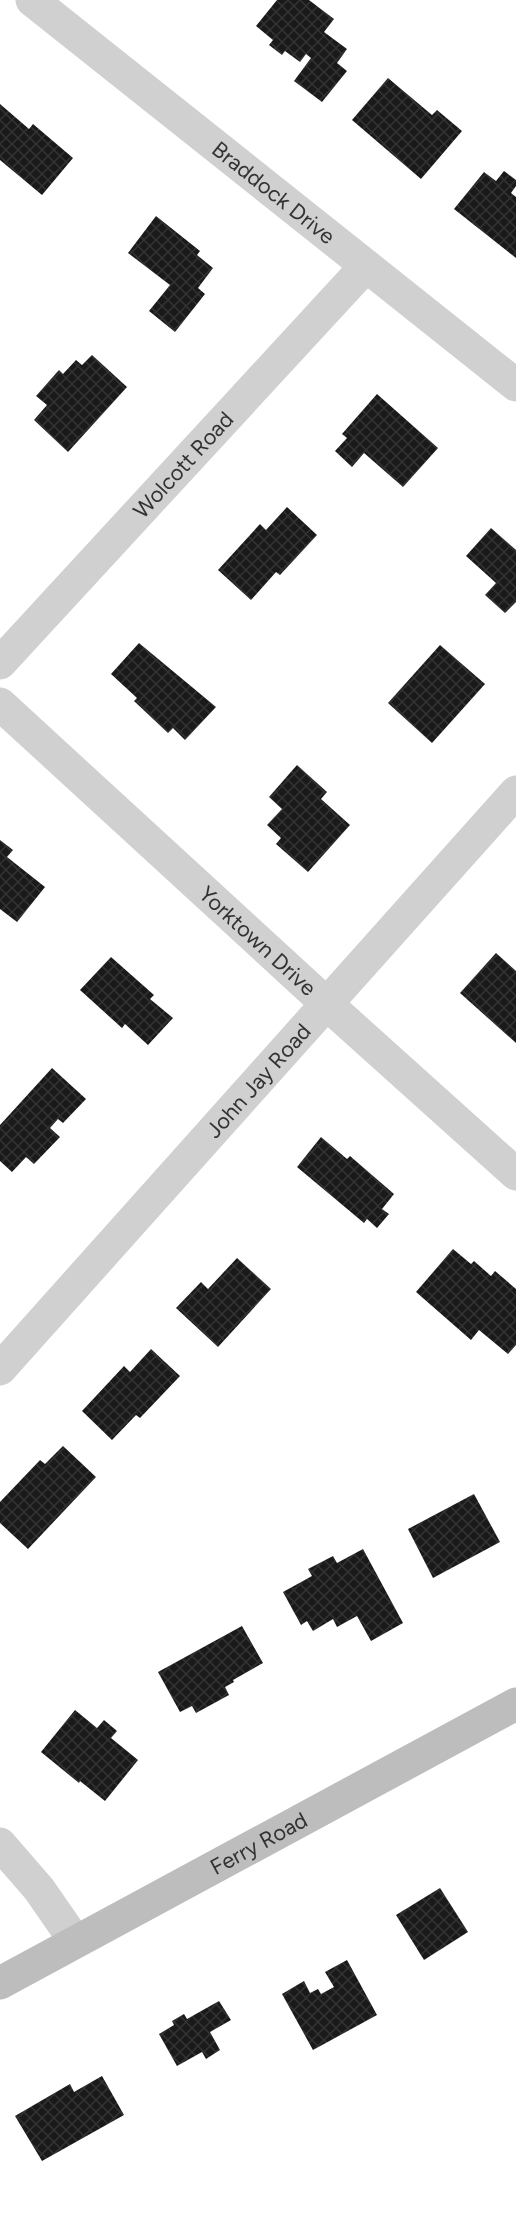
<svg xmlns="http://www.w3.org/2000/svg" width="516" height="2215" font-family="Figtree,sans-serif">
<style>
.building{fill:url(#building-cross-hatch)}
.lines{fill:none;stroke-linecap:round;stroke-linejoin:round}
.minor{stroke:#d0d0d0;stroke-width:33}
.secondary{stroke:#bdbdbd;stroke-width:33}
.labels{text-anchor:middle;stroke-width:6;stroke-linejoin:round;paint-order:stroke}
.street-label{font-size:22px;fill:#333;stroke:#fff}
</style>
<defs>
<pattern id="building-cross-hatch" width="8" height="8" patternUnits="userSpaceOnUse" patternTransform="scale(1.5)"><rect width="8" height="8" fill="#1a1a1a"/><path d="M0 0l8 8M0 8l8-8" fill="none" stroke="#333"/></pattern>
</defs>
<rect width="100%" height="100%" fill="#fff"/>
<!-- building -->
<g class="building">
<polygon points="277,0 309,0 334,19 324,32 347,49 337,63 347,71 322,102 294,81 311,58 306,54 300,62 285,51 282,55 269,45 273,40 256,26"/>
<polygon points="388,78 432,115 437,110 462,131 421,179 352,120"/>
<polygon points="0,104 29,129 33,124 73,158 42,195 0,160"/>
<polygon points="504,171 516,180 516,186 511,193 516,197 516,258 454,209 484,172 496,181"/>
<polygon points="156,216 200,251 197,255 213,268 198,288 205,294 175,332 149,311 170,285 128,253"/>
<polygon points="92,355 127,387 68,452 34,420 47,405 36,396 59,370 63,374 76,360 82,365"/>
<polygon points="377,394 438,448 403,487 364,453 352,467 335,451 347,438 342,434"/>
<polygon points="287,507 317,535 280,575 276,572 251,600 218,570 260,524 266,530"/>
<polygon points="491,528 516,550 516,602 505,613 485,595 496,583 466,556"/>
<polygon points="139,643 216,707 185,740 173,728 168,733 134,701 137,698 111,674"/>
<polygon points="440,645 485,684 432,743 388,703"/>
<polygon points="297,765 327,792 321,799 350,825 308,872 276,844 281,838 267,825 282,809 269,797"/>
<polygon points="0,840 13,850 7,857 45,887 17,922 0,909"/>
<polygon points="496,953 516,971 516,1043 460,993"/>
<polygon points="111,957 154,995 150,999 173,1018 148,1045 125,1024 122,1028 80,990"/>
<polygon points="52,1068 86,1099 63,1123 58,1119 50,1128 60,1137 34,1164 26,1157 12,1172 0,1161 0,1125"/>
<polygon points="321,1137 347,1159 350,1156 394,1194 382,1209 389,1214 377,1228 367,1219 364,1223 297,1167"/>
<polygon points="453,1249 471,1264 474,1261 491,1276 495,1271 516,1289 516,1345 508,1354 479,1330 471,1340 416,1292"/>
<polygon points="237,1258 271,1289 218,1347 176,1308 201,1282 208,1289"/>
<polygon points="151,1349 180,1376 140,1418 136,1415 112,1440 82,1411 124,1366 130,1372"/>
<polygon points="63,1446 96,1477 28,1549 0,1523 0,1502 40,1460 45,1464"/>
<polygon points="474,1494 500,1542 433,1578 408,1529"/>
<polygon points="363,1549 403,1623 371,1641 357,1616 337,1627 333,1619 313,1631 307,1621 301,1625 283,1592 312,1576 308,1569 333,1556 337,1563"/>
<polygon points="242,1626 263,1663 233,1680 234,1682 225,1687 229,1695 196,1713 192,1706 180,1712 158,1672"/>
<polygon points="75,1710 97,1728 104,1720 117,1731 111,1738 138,1760 105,1801 80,1781 79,1783 41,1752"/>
<polygon points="440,1888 468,1932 424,1960 396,1915"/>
<polygon points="347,1960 377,2015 313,2050 282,1994 304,1981 310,1993 318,1989 321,1994 334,1987 325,1972"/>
<polygon points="219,2001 231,2020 210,2032 220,2050 206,2059 202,2052 177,2066 159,2034 174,2025 172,2021 184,2014 187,2019"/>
<polygon points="102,2076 124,2115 42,2161 15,2116 70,2084 74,2092"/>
</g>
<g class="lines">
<!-- minor -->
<g class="minor">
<path id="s1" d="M32,0L516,385"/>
<path id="s2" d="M0,663L366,266"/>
<path id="s3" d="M0,704L328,1005L516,1174"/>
<path id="s4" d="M0,1369L516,792"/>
<polyline points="0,1844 39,1889 75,1941"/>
</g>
<!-- secondary -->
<path class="secondary" id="s5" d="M0,1983L516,1704"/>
</g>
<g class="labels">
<!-- street labels -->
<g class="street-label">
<text dy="8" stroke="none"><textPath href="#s1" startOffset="309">Braddock Drive</textPath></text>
<text dy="8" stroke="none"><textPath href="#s2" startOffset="270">Wolcott Road</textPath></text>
<text dy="8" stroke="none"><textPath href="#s3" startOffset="350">Yorktown Drive</textPath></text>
<text dy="8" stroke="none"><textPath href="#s4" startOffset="387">John Jay Road</textPath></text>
<text dy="8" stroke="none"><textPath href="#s5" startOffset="294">Ferry Road</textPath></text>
</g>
</g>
</svg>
